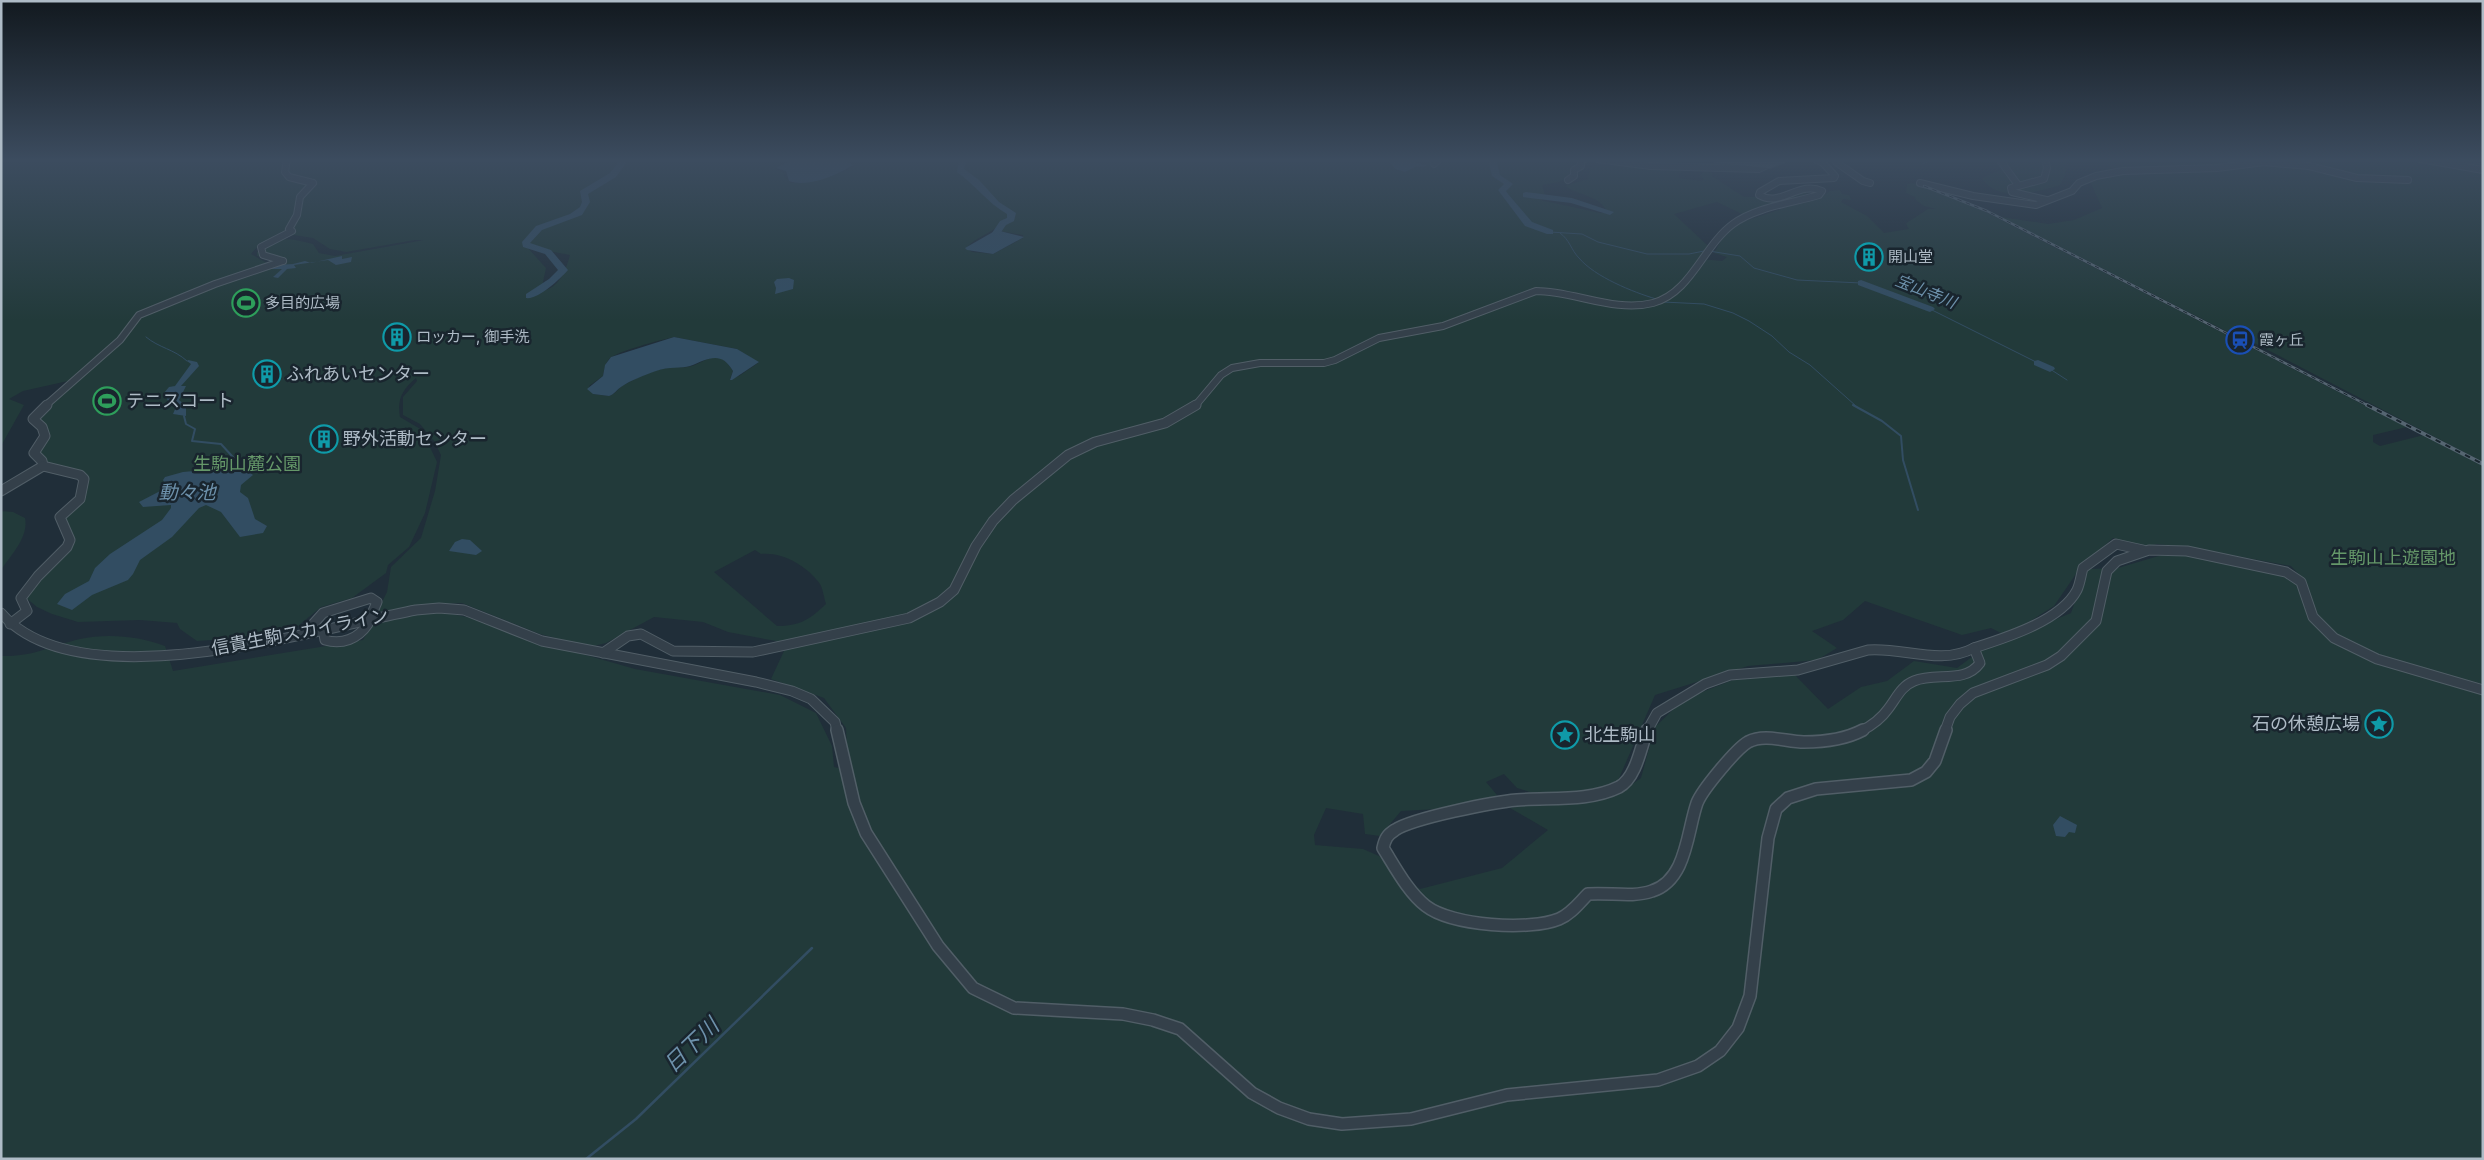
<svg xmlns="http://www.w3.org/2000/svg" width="2484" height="1160" font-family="Inter,'Noto Sans JP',sans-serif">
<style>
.green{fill:#223a3a;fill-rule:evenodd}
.water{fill:#324d62}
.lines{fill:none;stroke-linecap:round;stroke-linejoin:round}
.stream-far2{stroke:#324d62;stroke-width:1}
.stream-far1{stroke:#324d62;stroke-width:2}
.stream{stroke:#324d62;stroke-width:2.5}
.river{fill:#324d62;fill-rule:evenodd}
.minor-far2-casing{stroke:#515e67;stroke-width:8}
.minor-far1-casing{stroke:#515e67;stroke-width:11}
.minor-casing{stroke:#515e67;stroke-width:14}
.major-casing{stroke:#3d4953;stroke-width:10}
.minor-far2{stroke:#34404a;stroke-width:6}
.minor-far1{stroke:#34404a;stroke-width:9}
.minor{stroke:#34404a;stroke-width:11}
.major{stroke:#515f6a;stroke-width:8}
.rail-far1-casing{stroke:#556571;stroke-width:2.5}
.rail-casing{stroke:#556571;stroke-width:4}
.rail-far1{stroke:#19252e;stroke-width:1;stroke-dasharray:4.5;stroke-linecap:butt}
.rail{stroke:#19252e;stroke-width:2;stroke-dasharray:5.5;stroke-linecap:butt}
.labels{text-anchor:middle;stroke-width:5;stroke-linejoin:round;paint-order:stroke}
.far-poi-label{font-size:15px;fill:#aebbc6;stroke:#19252e;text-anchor:start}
.far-water-label{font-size:16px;font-style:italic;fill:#6d91ab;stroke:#19252e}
.poi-label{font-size:18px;fill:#aebbc6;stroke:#19252e;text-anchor:start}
.park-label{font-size:18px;fill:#659869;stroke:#19252e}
.street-label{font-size:18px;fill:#aebbc6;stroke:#19252e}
.water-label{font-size:19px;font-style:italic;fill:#6d91ab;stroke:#19252e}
.near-water-label{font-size:22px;font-style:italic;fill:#6d91ab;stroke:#19252e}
</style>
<rect width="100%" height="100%" fill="#202e39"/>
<!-- green -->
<g class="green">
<path d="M1,159H789L775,169L785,173L784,176L791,183C825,182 841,172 871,159H1380L1377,160L1391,164L1395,169L1405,172L1415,167L1428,165L1406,159H1439L1446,162L1453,159H1568L1574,164L1572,174L1559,182L1542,185L1545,195L1540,200L1600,213L1607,212C1600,195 1579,196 1565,186L1588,179L1590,167C1616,163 1639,168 1664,171C1670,172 1674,168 1679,168L1682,173L1679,174V178L1701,181L1704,179L1700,175L1704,172L1712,173V176L1744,197H1757L1769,201L1815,189L1802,196L1744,215L1717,202L1674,214L1707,245L1708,249L1701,259L1722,261L1727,257L1714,253L1722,239L1736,224L1824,195L1830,191L1840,190L1842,194L1849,195L1851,200L1843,199L1841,202L1867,216L1884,233L1909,229L1906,224L1908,222L1928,209H1936L1924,206L1916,200L1915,197L1906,193L1907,184C1918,180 1951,196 1964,201L2407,427L2373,435V442L2380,446L2424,435L2483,466V684L2401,664L2341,639L2313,611L2306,582L2291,566L2194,548L2157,544L2143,548L2113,538L2080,568L2054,606L2007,636L1991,628L1962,635L1865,601L1843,620L1812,631L1837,648L1817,660L1748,666L1655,695L1617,783L1589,794L1540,795L1517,788L1504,774L1486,782L1497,795L1475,807L1401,811L1380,836L1365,834L1363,814L1326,808L1314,835L1315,845L1363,849L1379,856L1420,889L1502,868L1548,830L1510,808L1543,803H1578L1616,795L1641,778L1655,727L1684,699L1733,680L1794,674L1828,709L1861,687L1887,681L1914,661L1957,668L1980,651L2071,613L2083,579L2089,569L2118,568L2162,555L2191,556L2278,572L2297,584L2310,618L2340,645L2483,694V1159H1V656C34,657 50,646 80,639C107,633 139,636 165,646L173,671L363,640L372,624L410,614L442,612L476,619L533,640L635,669L780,695L816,713L832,746L834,767L848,770L846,728L824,698L771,679L784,651L776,641L728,632L703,622L654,617L606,643L590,647L540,634L462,603L423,605L377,612L387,592L391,567L421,538L435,491L441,455L434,441L420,424L403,415V397L417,381L416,378C402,390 397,399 400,417L422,430L437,462L425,513L409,547L388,565L386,573L352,598L321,607L298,626L256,637L197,641L180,629L177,623L140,620L78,622L52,614L37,607L25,597L42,575L70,547L63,516L82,499L87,478L48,465L37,451L44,441L36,419L99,362L139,313L113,342L68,381L23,391L9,399L24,405L1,446ZM1003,223L999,231L1023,235V238L993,254L972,252L966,248C976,237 991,233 1003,223ZM294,235L313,238L330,249L346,252L415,240H424L335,256L319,253L313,244C285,237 281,236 257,252V256L274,260V262L231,276L267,263L251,254C261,240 278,238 294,235ZM527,247L570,255C566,270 559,289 541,291L546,268ZM674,337L737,349L758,363L739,376L730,379L733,371C717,343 705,365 687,367C681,368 676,366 671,367C656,369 638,377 624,385C618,388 616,394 609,396L593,394L589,386L603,376C604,370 605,364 609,359C617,351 661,340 674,337ZM755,550L761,554C783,552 807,566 820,584C823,589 824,598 826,604C809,620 800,626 777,626L714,572Z"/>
<polygon points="1651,159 1712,159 1714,161 1693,162 1695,163 1647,163"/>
<path d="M2024,159H2074L2067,162L2065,175L2060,185C2039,192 1996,203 1982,178Z"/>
<polygon points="2098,159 2483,159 2483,462 2233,332 2230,333 2001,217 2048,224 2074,220 2102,208 2090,181 2112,176 2118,171"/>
<path d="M1,511L13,512L25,518C29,537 11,555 1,570Z"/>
</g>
<!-- water -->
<g class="water">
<path d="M828,159H843L853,165C837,175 808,188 789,181L786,171L776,168L788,162Z"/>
<polygon points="1380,159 1406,159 1428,166 1415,167 1405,172 1395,169 1391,163 1376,161"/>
<polygon points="1001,223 1003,223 1000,231 1024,237 993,254 967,250 965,248 993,232"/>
<polygon points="342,256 342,259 352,257 351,262 336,265 328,260 294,265 296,268 287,269 278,278 273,277 282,269 270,269 249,275 275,265 293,264 305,261 311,263"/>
<polygon points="789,278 794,280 793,289 775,294 776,288 774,282 777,279"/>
<path d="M674,337L737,349L759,362L732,380H730L733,371C721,350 708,359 690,366C682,369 669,366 656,371C645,375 631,380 621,387C616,390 615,394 609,396L593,394L587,389L603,376L605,365L611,357Z"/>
<polygon points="188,360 197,362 199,366 181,386 186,386 179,400 186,406 186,416 173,414 176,407 168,401 164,393 169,387 175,386 191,364 187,361"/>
<polygon points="238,467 246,469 253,475 241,485 240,492 248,498 255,519 267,526 263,533 240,537 221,512 206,505 199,508 172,537 140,560 133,574 128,580 92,595 72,610 57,604 65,594 89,581 95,568 110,554 162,520 171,508 171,505 143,507 139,502 164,489 166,486 163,480 165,477 183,472"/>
<polygon points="462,539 470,540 482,551 476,555 449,551 455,542"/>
<polygon points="2060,816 2077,825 2075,833 2069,832 2065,837 2056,836 2053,825"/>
</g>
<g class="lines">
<!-- stream-far2 -->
<g class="stream-far2">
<polyline points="1550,232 1582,234 1598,242 1647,254 1689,254 1704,251"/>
<path d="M1560,233C1570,240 1571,250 1579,258C1595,277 1633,292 1656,299"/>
<polyline points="1709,251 1740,256 1754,268 1797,280 1861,283"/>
<polyline points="1663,302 1704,304 1733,313 1749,321 1772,336 1789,352 1810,365 1856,406"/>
<polyline points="1930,309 2038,363"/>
<path d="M146,337C159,348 174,349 187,361"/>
<polyline points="2050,369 2067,380"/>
</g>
<!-- stream-far1 -->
<g class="stream-far1">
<polyline points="1853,405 1882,421 1901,436 1903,460 1918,510"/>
<polyline points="184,416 186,424 195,429 192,441 221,444 242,467"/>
</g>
<!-- stream -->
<polyline class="stream" points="586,1159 636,1119 812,948"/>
<!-- river -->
<g class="river">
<path d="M621,159H629L616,177L588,194L590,202L582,215L542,230L530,243L551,250L568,270C560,279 538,300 526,298V294L549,279L558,270L545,254L523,247L522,242L536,226L570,214L580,207L582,202L580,191L610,173Z"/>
<path d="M959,159H967L964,169L979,180L999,202L1016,213L1014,221L1006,225L997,238L990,236L1000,221L1007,218V214C988,203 975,185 957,172Z"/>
<polygon points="1488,159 1496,159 1500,175 1513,184 1506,191 1508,194 1532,222 1553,230 1553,234 1547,234 1525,226 1498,190 1504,184 1492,176"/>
<polygon points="1921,159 1929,159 1930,162 1923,164"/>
<polygon points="1526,192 1572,198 1614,212 1610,215 1571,203 1523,197 1523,193"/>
<polygon points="1861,280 1933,307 1935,309 1930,312 1927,311 1858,285 1858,281"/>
<polygon points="2038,360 2054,367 2055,369 2050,372 2034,365 2034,361"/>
</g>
<!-- minor-far2 casing -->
<g class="minor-far2-casing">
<g id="minor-far2">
<polyline points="1597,159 1651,166 1759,169 1769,164"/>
<polyline points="1835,159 1836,162 1863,181 1870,183"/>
<polyline points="1999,159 2018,185"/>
<polyline points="2045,159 2047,168 2044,179 2011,188 2012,192 2046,200"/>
<polyline points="2421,159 2483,170"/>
<polyline points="2458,161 2483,160"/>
<polyline points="1434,164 1439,159"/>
<polyline points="1568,180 1574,176 1574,170 1581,166 1581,161 1585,159"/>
<polyline points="1920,183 1973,196 2036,205 2072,191 2079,183 2096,176 2123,171 2217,168 2264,162 2309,166 2357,178 2408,180"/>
<polyline points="283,261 263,255 261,247 292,231 289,229 297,215 300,197 313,183 289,177 285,172 287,159"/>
<polyline points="45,406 120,340 139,315 215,284 283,261"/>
<path d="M1195,406L1221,375L1232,368L1260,363H1324L1335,360L1379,338L1443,326L1536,291C1574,291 1615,313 1653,303C1691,293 1703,246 1733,224C1756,207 1792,203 1819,195L1822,191C1799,180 1781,208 1759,195L1760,192L1779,181L1834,178L1835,176L1823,163L1815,159"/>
</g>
</g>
<!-- minor-far1 casing -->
<g class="minor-far1-casing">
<g id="minor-far1">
<polyline points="1,491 43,466 42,461 34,453 45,436 42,427 33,419 47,405"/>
<path d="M1,613C79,703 315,629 416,610L439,608L464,610L542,641L756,682L792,691L811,699L835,722L837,731"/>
<polyline points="10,624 27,611 21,598 38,576 67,547 70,540 60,517 80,499 84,479 80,475 43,466"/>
<path d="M323,629L325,640C342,645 358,639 368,624"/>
<polyline points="306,632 323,613 371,598 377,602 371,616"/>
<path d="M1974,648C2005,638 2061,621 2077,590C2080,584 2081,575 2083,568L2116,544L2143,550"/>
<polyline points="603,653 628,636 641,634 673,651 753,652 909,618 940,602 954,590 976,546 993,521 1013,500 1068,455 1095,442 1165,423 1196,405"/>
<path d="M1647,731L1657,713L1705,684L1730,675L1798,670L1868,650C1904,647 1940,666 1974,648"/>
<path d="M1861,731C1871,726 1881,719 1888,709C1896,699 1901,686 1914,681C1936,672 1965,684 1980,663L1974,648"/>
<polyline points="1945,731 1950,717 1960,704 1973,693 2047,665 2061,656 2096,621 2107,571 2117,561 2149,550 2187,551 2286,572 2301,582 2313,617 2334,638 2377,659 2483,690"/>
</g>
</g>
<!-- minor casing -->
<g class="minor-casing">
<g id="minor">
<polyline points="837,730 854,803 866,833 938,946 973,988 1014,1008 1123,1014 1153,1020 1180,1029 1252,1093 1279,1108 1309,1119 1342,1124 1411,1119 1507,1095 1658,1080 1698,1066 1720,1051 1738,1028 1750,996 1768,838 1776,809 1788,798 1816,789 1911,780 1926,772 1935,761 1946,730"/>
<path d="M1647,730C1641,747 1636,778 1619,787C1589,802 1549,797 1517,800C1494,802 1413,818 1395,830C1387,835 1385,839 1383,848C1395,867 1408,892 1426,906C1452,926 1530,931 1559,919C1571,914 1579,903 1588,894C1609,892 1632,898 1652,891C1687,880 1687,831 1697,803C1702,790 1736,749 1748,742C1765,733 1786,742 1804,742C1824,742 1846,739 1863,730"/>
</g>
</g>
<!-- major casing -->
<g class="major-casing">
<polyline id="major" points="1717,159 1769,164 1783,159"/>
</g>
<!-- minor-far2 -->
<use href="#minor-far2" class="minor-far2"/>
<!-- minor-far1 -->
<use href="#minor-far1" class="minor-far1"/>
<!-- minor -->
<use href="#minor" class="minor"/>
<!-- major -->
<use href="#major" class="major"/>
<!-- rail-far1 casing -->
<g class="rail-far1-casing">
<polyline id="rail-far1" points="1924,186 1987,211 2369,406"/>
</g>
<!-- rail casing -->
<g class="rail-casing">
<polyline id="rail" points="2367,405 2483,464"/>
</g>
<!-- rail-far1 -->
<use href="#rail-far1" class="rail-far1"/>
<!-- rail -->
<use href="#rail" class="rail"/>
</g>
<!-- sky -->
<linearGradient id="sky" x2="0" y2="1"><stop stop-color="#12191f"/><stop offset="0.5" stop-color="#3c4c5f"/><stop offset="1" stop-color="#3c4c5f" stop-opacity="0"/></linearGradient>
<rect width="2484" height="321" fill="url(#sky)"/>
<!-- icons -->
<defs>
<g id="building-ring" transform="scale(1.4375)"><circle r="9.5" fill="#19252e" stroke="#0f9aa8" stroke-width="1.5"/><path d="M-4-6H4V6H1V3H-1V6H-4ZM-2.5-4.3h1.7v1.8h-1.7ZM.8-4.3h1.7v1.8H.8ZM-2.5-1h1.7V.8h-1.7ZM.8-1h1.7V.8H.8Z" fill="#0f9aa8"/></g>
<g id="stadium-ring" transform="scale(1.4375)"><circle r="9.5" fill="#19252e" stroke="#2e9e5b" stroke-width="1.5"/><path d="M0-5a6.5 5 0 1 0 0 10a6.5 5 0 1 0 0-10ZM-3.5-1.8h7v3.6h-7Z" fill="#2e9e5b"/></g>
<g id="station-ring" transform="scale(1.4375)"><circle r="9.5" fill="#19252e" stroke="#1a4fb4" stroke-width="1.5"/><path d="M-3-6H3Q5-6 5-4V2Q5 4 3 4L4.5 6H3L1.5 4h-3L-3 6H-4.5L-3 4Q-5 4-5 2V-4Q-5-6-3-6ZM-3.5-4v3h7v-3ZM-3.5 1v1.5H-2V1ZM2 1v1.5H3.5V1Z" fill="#1a4fb4"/></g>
<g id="sight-ring" transform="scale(1.4375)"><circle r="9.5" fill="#19252e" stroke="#0f9aa8" stroke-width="1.5"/><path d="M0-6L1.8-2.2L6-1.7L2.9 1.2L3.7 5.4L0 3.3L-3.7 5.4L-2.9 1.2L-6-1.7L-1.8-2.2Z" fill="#0f9aa8"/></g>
</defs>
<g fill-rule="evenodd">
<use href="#building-ring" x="1869" y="257"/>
<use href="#stadium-ring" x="246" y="303"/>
<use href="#building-ring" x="397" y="337"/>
<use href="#station-ring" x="2240" y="340"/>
<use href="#building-ring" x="267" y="374"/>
<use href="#stadium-ring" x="107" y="401"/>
<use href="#building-ring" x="324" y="439"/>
<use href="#sight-ring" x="2379" y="724"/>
<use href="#sight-ring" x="1565" y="735"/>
</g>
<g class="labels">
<!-- far-poi labels -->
<g class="far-poi-label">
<text x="1888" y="262">開山堂</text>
<text x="265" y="308">多目的広場</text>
<text x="416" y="342">ロッカー, 御手洗</text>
<text x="2259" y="345">霞ヶ丘</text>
</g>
<!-- far-water labels -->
<g class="far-water-label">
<text transform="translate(1926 291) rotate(22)" y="6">宝山寺川</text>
</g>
<!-- poi labels -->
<g class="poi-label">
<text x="286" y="380">ふれあいセンター</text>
<text x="126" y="407">テニスコート</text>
<text x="343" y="445">野外活動センター</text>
<text x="2360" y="730" text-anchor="end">石の休憩広場</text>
<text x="1584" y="741">北生駒山</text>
</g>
<!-- park labels -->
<g class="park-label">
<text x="247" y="470">生駒山麓公園</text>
<text x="2393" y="564">生駒山上遊園地</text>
</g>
<!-- street labels -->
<g class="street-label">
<text transform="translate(300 632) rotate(-11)" y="6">信貴生駒スカイライン</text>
</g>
<!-- water labels -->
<g class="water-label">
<text x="187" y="499">動々池</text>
</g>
<!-- near-water labels -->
<g class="near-water-label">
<text transform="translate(691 1045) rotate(-44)" y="8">日下川</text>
</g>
</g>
<!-- border -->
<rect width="2484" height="1160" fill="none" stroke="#aebbc6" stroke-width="5"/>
</svg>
